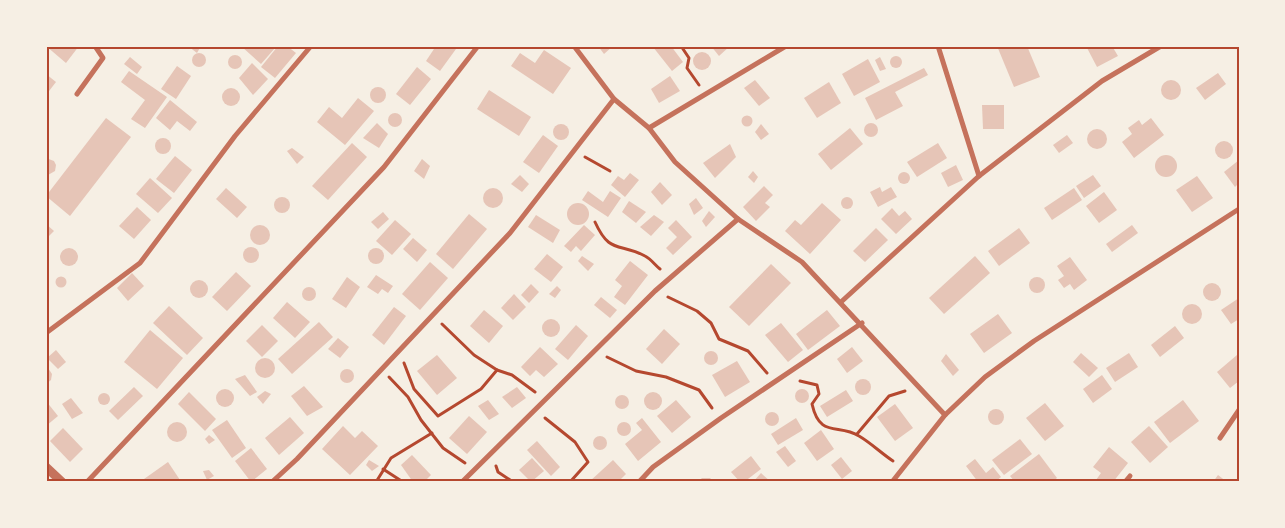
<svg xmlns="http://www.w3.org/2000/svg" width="1285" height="528" font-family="Inter,sans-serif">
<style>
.building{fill:#e6c5b7}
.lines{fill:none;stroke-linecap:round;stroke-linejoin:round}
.path{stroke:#b5482f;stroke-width:3}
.minor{stroke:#c5725c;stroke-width:5}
.tertiary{stroke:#c5725c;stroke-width:9}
.neatline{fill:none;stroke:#b5482f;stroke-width:2}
</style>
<rect width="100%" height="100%" fill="#f6efe4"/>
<!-- building -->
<g class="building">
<polygon points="46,46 79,46 66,63"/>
<polygon points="188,46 201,46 197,53"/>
<polygon points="241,46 273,46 275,48 261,64"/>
<polygon points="278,46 287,46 296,53 275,78 261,67"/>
<polygon points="436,46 451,46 456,49 440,71 426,61"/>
<polygon points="598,46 613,46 604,54"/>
<polygon points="671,46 683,62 672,71 653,47"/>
<polygon points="711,46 730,46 719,56"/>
<polygon points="997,46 1027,46 1040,77 1014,87"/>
<polygon points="1086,46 1112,46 1118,56 1097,67"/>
<polygon points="544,50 571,68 553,94 511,66 520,53 535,63"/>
<circle cx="702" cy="61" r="9"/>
<circle cx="199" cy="60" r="7"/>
<circle cx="235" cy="62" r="7"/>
<circle cx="896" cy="62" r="6"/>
<polygon points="130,57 142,67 137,74 124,64"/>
<polygon points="880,57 886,69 880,71 875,60"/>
<polygon points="868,59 880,82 854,96 842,74"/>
<polygon points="252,63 268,79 253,95 239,78"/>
<polygon points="177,66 191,76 176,99 161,89"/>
<polygon points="417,67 431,79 410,105 396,94"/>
<polygon points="924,68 928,75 895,92 903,106 876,120 865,98"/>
<polygon points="129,71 167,97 145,128 131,119 145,100 121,82"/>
<polygon points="1218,73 1226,84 1205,100 1196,88"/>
<polygon points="46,74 56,82 46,95"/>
<polygon points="670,76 680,91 659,103 651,89"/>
<circle cx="1171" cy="90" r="10"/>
<polygon points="755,80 770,98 759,106 744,88"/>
<polygon points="829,82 841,103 817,118 804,98"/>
<circle cx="378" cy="95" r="8"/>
<circle cx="231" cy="97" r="9"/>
<polygon points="489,90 531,117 519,136 477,109"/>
<polygon points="358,98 374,111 345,145 317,122 329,107 342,118"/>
<polygon points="170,100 197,122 190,131 177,121 170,130 156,118"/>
<polygon points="982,105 1004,105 1004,129 983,129"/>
<circle cx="395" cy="120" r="7"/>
<circle cx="747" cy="121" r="5.5"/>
<polygon points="106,118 131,137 70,216 46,196"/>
<polygon points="1151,118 1164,135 1134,158 1122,142 1132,134 1128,128 1139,120 1142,125"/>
<circle cx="871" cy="130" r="7"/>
<polygon points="377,123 388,134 379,148 363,138"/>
<circle cx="561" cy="132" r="8"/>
<polygon points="761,124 769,134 761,140 755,132"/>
<polygon points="850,128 863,144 831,170 818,154"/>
<circle cx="1097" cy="139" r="10"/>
<polygon points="543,135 558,146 539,173 523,162"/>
<polygon points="1067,135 1073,143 1059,153 1053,145"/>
<circle cx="163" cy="146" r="8"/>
<circle cx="1224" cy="150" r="9"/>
<polygon points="352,143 367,157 328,200 312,186"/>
<polygon points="938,143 947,158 917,177 907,162"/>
<polygon points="730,144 736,157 715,178 703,163"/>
<polygon points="292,148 304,157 297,164 287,151"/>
<circle cx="1166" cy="166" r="11"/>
<polygon points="175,156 192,170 174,193 156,179"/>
<polygon points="46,158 54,161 56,165 55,171 48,175"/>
<polygon points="422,159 430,166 424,179 414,171"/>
<polygon points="1239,160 1239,183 1235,187 1224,172"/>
<polygon points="956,165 963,180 948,187 941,173"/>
<polygon points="753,171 758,177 754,183 748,177"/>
<circle cx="904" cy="178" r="6"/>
<polygon points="630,173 639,180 625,197 611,185 618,176 624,180"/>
<polygon points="520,175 529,184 522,192 511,184"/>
<polygon points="1093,175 1101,186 1084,198 1076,186"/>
<polygon points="1197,176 1213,198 1192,212 1176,190"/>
<polygon points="150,178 172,198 158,213 136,194"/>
<polygon points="660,182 672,195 662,205 651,192"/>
<polygon points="764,186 773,195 765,203 770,207 756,221 743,207"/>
<polygon points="880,187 882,192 891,187 897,197 878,207 870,192"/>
<polygon points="226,188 247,207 237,218 216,199"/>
<polygon points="1074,188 1082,200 1052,220 1044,208"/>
<circle cx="493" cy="198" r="10"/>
<polygon points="588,191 603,202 610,191 621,198 608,217 582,200"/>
<polygon points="1104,192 1117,210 1099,223 1086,206"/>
<circle cx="847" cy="203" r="6"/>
<circle cx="282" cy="205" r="8"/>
<polygon points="696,198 703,208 694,215 689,204"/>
<polygon points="629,201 646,212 636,223 622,212"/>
<polygon points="822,203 841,220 810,254 785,231 795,220 801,225"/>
<circle cx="578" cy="214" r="11"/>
<polygon points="137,207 151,220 134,239 119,226"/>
<polygon points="892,208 899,216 905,211 912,219 896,234 881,219"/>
<polygon points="709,211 715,217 706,227 702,221"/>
<polygon points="383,212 389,219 378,229 371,222"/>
<polygon points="469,214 487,229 453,269 436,254"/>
<polygon points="536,215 560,230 553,243 528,227"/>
<polygon points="654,215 664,222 651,236 640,227"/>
<polygon points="395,220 411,234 392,255 376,241"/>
<polygon points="676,220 692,237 673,255 666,248 677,237 668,228"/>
<polygon points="46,224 54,231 46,239"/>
<circle cx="260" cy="235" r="10"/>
<polygon points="584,225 595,235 581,251 576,246 571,252 564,246"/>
<polygon points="1132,225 1138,233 1112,252 1106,244"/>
<polygon points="876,228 888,240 865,262 853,251"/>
<polygon points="1019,228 1030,243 999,266 988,251"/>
<polygon points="413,238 427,250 417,262 403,249"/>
<circle cx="251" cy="255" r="8"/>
<circle cx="69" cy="257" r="9"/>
<circle cx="376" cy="256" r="8"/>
<polygon points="547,254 563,267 551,282 534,269"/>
<polygon points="582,256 594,264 588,271 578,261"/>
<polygon points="975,256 990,273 944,314 929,298"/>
<polygon points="1070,257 1087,280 1074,290 1070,284 1064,288 1058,280 1064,276 1057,266"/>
<polygon points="630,261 648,275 625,305 614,297 622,286 615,280"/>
<polygon points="430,262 448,278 420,310 402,294"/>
<polygon points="771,264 791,283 749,326 729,307"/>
<polygon points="236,272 251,286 227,311 212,297"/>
<polygon points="132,273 144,286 128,301 117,288"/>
<polygon points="376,275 393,286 388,293 382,289 378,294 367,287"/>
<circle cx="61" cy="282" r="5.5"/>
<circle cx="1037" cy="285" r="8"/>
<polygon points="347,277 360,287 346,308 332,299"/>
<circle cx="199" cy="289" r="9"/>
<circle cx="1212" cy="292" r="9"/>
<polygon points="531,284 539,292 529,303 521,295"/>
<polygon points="557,286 561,290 555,298 549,294"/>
<circle cx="309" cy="294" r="7"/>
<polygon points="514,294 526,307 513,320 501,308"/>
<polygon points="601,297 617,310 610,318 594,305"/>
<polygon points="1239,298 1239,319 1231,324 1221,310"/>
<polygon points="287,302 310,322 295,338 273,318"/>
<circle cx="1192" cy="314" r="10"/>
<polygon points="169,306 203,338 187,355 153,323"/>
<polygon points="394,307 406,316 384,345 372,335"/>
<polygon points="484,310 503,326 489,343 470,326"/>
<polygon points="827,310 840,326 808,350 796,334"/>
<polygon points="998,314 1012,333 984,353 970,334"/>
<circle cx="551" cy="328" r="9"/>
<polygon points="319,322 333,337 292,374 278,359"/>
<polygon points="781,323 803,350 788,362 765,335"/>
<polygon points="262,325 278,341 262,357 246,341"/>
<polygon points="576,325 588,336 568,360 555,349"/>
<polygon points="1175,326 1184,338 1160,357 1151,345"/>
<polygon points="664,329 680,344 662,364 646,349"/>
<polygon points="150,330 183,358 157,389 124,362"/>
<polygon points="338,338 349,347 340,358 328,349"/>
<polygon points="540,347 558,364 544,377 536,370 530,376 521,367"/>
<polygon points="852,347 863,361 847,373 837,359"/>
<polygon points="56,350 66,362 58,369 47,358"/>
<circle cx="711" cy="358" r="7"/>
<polygon points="1081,353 1098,368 1089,377 1073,362"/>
<polygon points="1129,353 1138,367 1115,382 1106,368"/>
<polygon points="946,354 959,370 953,376 941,361"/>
<polygon points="437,355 457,378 437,395 417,371"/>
<polygon points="1237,355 1239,381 1230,388 1217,372"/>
<circle cx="265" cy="368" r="10"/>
<polygon points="737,361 750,382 725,397 712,375"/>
<polygon points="46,365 52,374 51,380 46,384"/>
<circle cx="347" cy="376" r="7"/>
<polygon points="245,375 257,392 250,396 235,379"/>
<polygon points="1102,375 1112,389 1093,403 1083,389"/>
<circle cx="863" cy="387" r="8"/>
<polygon points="304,386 323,407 307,416 291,396"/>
<polygon points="134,387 143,396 118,420 109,411"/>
<polygon points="517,387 526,398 512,408 502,397"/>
<circle cx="802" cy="396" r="7"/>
<circle cx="225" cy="398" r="9"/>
<polygon points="846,390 853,401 827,417 820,406"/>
<polygon points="265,391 271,394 263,404 257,397"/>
<polygon points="189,392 216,419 205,431 178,404"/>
<circle cx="653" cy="401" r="9"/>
<circle cx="104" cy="399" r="6"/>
<circle cx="622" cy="402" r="7"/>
<polygon points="71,398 83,413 72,419 62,404"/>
<polygon points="488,400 499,414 489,420 478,406"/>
<polygon points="676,400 691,417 672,433 657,416"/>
<polygon points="1183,400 1199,421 1170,443 1154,422"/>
<polygon points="46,401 58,416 46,426"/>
<polygon points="1045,403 1064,426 1045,441 1026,418"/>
<polygon points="895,404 913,428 895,441 877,417"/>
<circle cx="996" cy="417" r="8"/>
<circle cx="772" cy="419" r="7"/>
<polygon points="469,416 487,432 467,454 449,438"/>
<polygon points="290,417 304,433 279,455 265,438"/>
<polygon points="642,418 661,442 638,461 625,444 642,430 636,423"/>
<polygon points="796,418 803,430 778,445 771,434"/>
<polygon points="227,420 246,448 232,458 212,430"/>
<circle cx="624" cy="429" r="7"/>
<circle cx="177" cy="432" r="10"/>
<polygon points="343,426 355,438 362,431 378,446 350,475 322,449"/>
<polygon points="1149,426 1168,447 1150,463 1131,442"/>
<polygon points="63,428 83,449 70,462 50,441"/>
<polygon points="821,430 834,449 817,461 804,443"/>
<polygon points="209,435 215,440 209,444 205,439"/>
<circle cx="600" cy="443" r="7"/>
<polygon points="1020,439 1032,454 1004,475 992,460"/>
<polygon points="537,441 560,467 551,476 527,450"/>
<polygon points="785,446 796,461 788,467 776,452"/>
<polygon points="1109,447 1128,463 1113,482 1098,482 1096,480 1101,473 1093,467"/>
<polygon points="251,448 267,469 251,482 235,461"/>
<polygon points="1039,454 1057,478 1052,482 1034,482 1032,479 1029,482 1015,482 1010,476"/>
<polygon points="412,455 431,475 424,482 413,482 401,465"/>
<polygon points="751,456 761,469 744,482 740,482 731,472"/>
<polygon points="841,457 852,471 842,479 831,465"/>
<polygon points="532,458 544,471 531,482 519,470"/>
<polygon points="975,459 986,473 993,467 1001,477 995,482 978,482 966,466"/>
<polygon points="369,460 379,466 372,471 366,465"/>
<polygon points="613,460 626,474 618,482 589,482"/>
<polygon points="168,462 180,480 177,482 145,482 144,479"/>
<polygon points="209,470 214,476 207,480 203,471"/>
<polygon points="761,473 771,482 753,482"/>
<polygon points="1218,475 1227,482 1213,482"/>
<polygon points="702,478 710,478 714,482 697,482"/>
</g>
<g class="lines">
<!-- path -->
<g class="path">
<polyline points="681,46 689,58 687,68 699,85"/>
<polyline points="585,157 610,171"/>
<path d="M595,222C610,255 619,242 645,256C651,259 655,265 660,269"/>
<polyline points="668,297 697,311 711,323 719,339 748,351 767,373"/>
<polyline points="442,324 474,355 497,370 512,375 535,392"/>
<polyline points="607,357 636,371 666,377 699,390 712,408"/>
<polyline points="404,363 414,389 438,416 481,389 497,370"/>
<polyline points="389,377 408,397 421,420 443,448 465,463"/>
<path d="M800,381L817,385L819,394L812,404C820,439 838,423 859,436C871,443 881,453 893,461"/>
<polyline points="545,418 575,442 588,462 570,482"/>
<polyline points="857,434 889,396 905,391"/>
<polyline points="496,466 498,472 513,482"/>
<polyline points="383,469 403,482"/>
<polyline points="376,482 391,458 432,433"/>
</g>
<!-- minor -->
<g class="minor">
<polyline points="574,46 614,99 649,128 675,162 738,219 802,262 945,415"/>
<polyline points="938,46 979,176"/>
<polyline points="77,94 103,58 95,46"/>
<polyline points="649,128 786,46"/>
<polyline points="841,302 979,176 1102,81 1161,46"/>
<polyline points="46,333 140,263 235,136 311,46"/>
<polyline points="1220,438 1239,410"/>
<polyline points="87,482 384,167 478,46"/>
<polyline points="272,482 297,459 510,233 614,99"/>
<polyline points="462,482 655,291 738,219"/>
<polyline points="639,482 653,467 721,418 862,323"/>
<polyline points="892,482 945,415 985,377 1034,341 1239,209"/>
<polyline points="1125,482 1130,476"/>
</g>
<!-- tertiary -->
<polyline class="tertiary" points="46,467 62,482"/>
</g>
<!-- border -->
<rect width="1285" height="528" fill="none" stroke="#f6efe4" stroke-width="95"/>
<rect x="48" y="48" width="1190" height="432" class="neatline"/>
</svg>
